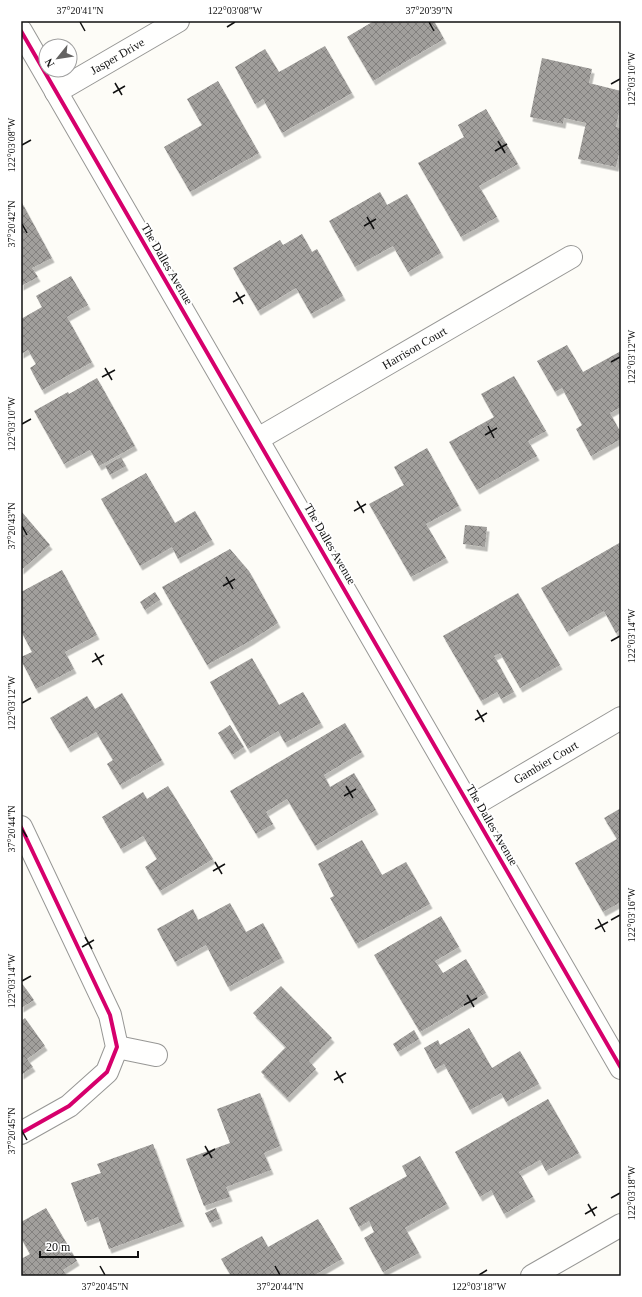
<svg xmlns="http://www.w3.org/2000/svg" width="642" height="1297" font-family="Georgia,serif">
<style>
.building{fill:url(#building-cross-hatch);filter:url(#shadow)}
.lines{fill:none;stroke-linecap:round;stroke-linejoin:round}
.minor-casing{stroke:#979795;stroke-width:24}
.tertiary-casing{stroke:#979795;stroke-width:24}
.minor{stroke:#fffffe;stroke-width:22}
.tertiary{stroke:#fffffe;stroke-width:22}
.cycleway-casing{stroke:#fff;stroke-width:6}
.cycleway{stroke:#d6006c;stroke-width:4}
.ticks{fill:none;stroke:#111;stroke-width:1.5}
.labels{text-anchor:middle;stroke-width:4;stroke-linejoin:round;paint-order:stroke}
.street-label{font-size:12px;fill:#111;stroke:#fff}
.neatline{fill:none;stroke:#111;stroke-width:1.5}
.ticks-label{font-size:10px;text-anchor:middle;fill:#111}
</style>
<defs>
<pattern id="building-cross-hatch" width="8" height="8" patternUnits="userSpaceOnUse"><rect width="8" height="8" fill="#a19f9c"/><path d="M0 0l8 8M0 8l8-8" fill="none" stroke="#82807e"/></pattern>
<filter id="shadow"><feDropShadow dx="2.5" dy="4.5" stdDeviation="0" flood-color="#0004"/></filter>
</defs>
<rect width="100%" height="100%" fill="#fdfcf7"/>
<!-- building -->
<g class="building">
<polygon points="374,21 434,21 444,39 373,81 347,37"/>
<polygon points="325,46 352,93 282,133 263,99 255,104 235,67 265,49 279,72"/>
<polygon points="542,58 592,69 589,83 621,91 621,102 616,127 621,128 621,145 616,167 578,159 586,123 564,118 563,124 530,117"/>
<polygon points="218,81 259,153 190,192 164,147 202,125 187,99"/>
<polygon points="486,109 518,164 479,186 497,217 461,237 418,163 464,137 458,125"/>
<polygon points="380,192 387,205 407,194 441,253 408,272 393,246 355,267 329,221"/>
<polygon points="21,201 52,258 32,268 38,277 21,286"/>
<polygon points="302,234 312,252 317,249 343,296 311,314 296,288 258,311 233,268 280,240 283,245"/>
<polygon points="71,276 88,305 67,317 92,362 42,390 30,368 36,364 28,350 21,354 21,319 42,307 36,296"/>
<polygon points="567,345 583,372 621,351 621,407 610,413 621,433 621,439 591,456 576,429 582,425 562,388 555,392 537,361"/>
<polygon points="514,376 546,431 528,441 537,456 477,490 449,442 494,417 481,394"/>
<polygon points="97,378 135,446 99,466 90,450 64,464 34,411 68,392 69,394"/>
<polygon points="427,448 459,506 426,524 446,558 411,577 369,504 404,485 394,467"/>
<polygon points="121,457 126,466 110,475 105,466"/>
<polygon points="146,473 175,523 195,511 212,540 178,559 172,547 140,566 101,499"/>
<polygon points="21,511 50,545 21,570"/>
<polygon points="465,525 487,527 485,547 463,544"/>
<polygon points="621,542 621,630 616,633 604,611 567,632 541,588"/>
<polygon points="230,549 249,571 278,623 250,641 207,665 162,587"/>
<polygon points="62,570 97,635 65,652 74,669 36,689 21,660 21,657 32,652 21,631 21,592"/>
<polygon points="155,592 160,600 145,610 140,602"/>
<polygon points="518,593 560,665 520,688 500,653 494,656 514,692 501,699 497,692 481,701 443,636"/>
<polygon points="252,658 279,705 303,692 321,723 285,743 278,731 248,749 210,682"/>
<polygon points="122,693 162,760 120,785 107,764 113,760 96,732 68,748 50,718 87,696 95,709"/>
<polygon points="345,723 362,752 324,775 330,787 354,773 376,810 315,846 287,799 266,812 273,824 256,834 230,791"/>
<polygon points="230,725 244,747 232,755 218,733"/>
<polygon points="168,786 213,859 160,891 145,867 157,859 143,836 121,849 102,817 143,792 147,799"/>
<polygon points="621,808 621,902 603,912 575,863 617,839 604,818"/>
<polygon points="362,840 382,875 406,862 430,904 356,944 330,898 334,896 318,864"/>
<polygon points="230,903 246,932 263,923 282,958 228,987 206,945 175,962 157,929 193,909 198,920"/>
<polygon points="441,916 459,947 435,961 443,973 466,959 486,993 420,1032 374,955"/>
<polygon points="21,982 34,1000 21,1008"/>
<polygon points="281,986 332,1038 309,1061 316,1069 287,1098 261,1072 286,1047 253,1013"/>
<polygon points="25,1018 45,1046 27,1059 33,1067 21,1075 21,1021"/>
<polygon points="469,1028 492,1068 520,1051 539,1084 506,1102 501,1093 470,1110 444,1064 435,1069 424,1048 438,1040 440,1045"/>
<polygon points="414,1030 419,1039 398,1052 393,1044"/>
<polygon points="260,1093 280,1146 264,1153 271,1170 226,1187 230,1197 204,1206 186,1159 230,1143 217,1109"/>
<polygon points="548,1099 579,1153 546,1171 540,1160 519,1172 533,1197 504,1214 491,1190 480,1197 455,1152"/>
<polygon points="153,1144 182,1222 109,1249 98,1217 85,1222 71,1183 101,1173 97,1164"/>
<polygon points="420,1156 447,1204 405,1228 419,1253 383,1272 364,1238 374,1232 369,1221 359,1227 349,1208 407,1176 402,1166"/>
<polygon points="46,1208 77,1261 63,1270 67,1276 21,1276 21,1259 30,1254 21,1238 21,1222"/>
<polygon points="216,1208 220,1219 210,1223 205,1213"/>
<polygon points="318,1219 342,1259 313,1276 231,1276 221,1259 262,1236 268,1247"/>
</g>
<g class="lines">
<!-- minor casing -->
<g class="minor-casing">
<g id="minor">
<path id="s1" d="M56,92L178,21"/>
<path id="s2" d="M258,439L571,257"/>
<path id="s3" d="M470,807L621,718"/>
<polyline points="21,827 110,1015 117,1047 107,1072 69,1106 21,1133"/>
<polyline points="117,1047 156,1055"/>
</g>
</g>
<!-- tertiary casing -->
<g class="tertiary-casing">
<g id="tertiary">
<polyline points="21,31 621,1068"/>
<polyline points="532,1276 621,1225"/>
</g>
</g>
<!-- minor -->
<use href="#minor" class="minor"/>
<!-- tertiary -->
<use href="#tertiary" class="tertiary"/>
<!-- cycleway casing -->
<g class="cycleway-casing">
<g id="cycleway">
<polyline points="21,31 621,1068"/>
<polyline points="21,827 110,1015 117,1047 107,1072 69,1106 21,1133"/>
</g>
</g>
<!-- cycleway -->
<use href="#cycleway" class="cycleway"/>
</g>
<!-- ticks -->
<path class="ticks" d="M80,22L85,31M429,22L434,31M227,27L235,22M115,83L122,95M611,84L620,79M113,93L125,86M498,141L505,153M22,145L31,140M495,151L507,144M367,217L374,229M22,224L27,233M364,226L376,219M236,292L243,304M233,302L245,295M611,362L620,357M105,368L112,380M102,377L115,370M22,424L31,419M488,426L494,438M485,435L497,428M357,501L364,513M354,511L366,504M22,526L27,535M226,577L233,589M223,586L235,579M611,641L620,636M95,653L102,665M92,662L104,655M22,703L31,698M477,710L484,722M475,720L487,713M346,786L353,798M344,796L356,789M22,829L27,837M215,862L222,874M213,871L225,864M598,919L605,932M611,920L620,915M595,929L608,922M85,937L92,949M82,947L94,940M22,981L31,976M467,995L474,1007M464,1005L477,998M336,1071L343,1083M334,1080L346,1073M22,1131L27,1140M205,1146L212,1158M203,1156L215,1149M611,1198L620,1193M588,1204L595,1216M585,1214L597,1207M100,1266L105,1275M275,1266L280,1275M479,1275L487,1270"/>
<g class="labels">
<!-- street labels -->
<g class="street-label">
<text dy="4" stroke="none"><textPath href="#s1" startOffset="71">Jasper Drive</textPath></text>
<text transform="translate(167 264) rotate(60)" y="4">The Dalles Avenue</text>
<text dy="4" stroke="none"><textPath href="#s2" startOffset="181">Harrison Court</textPath></text>
<text transform="translate(330 544) rotate(60)" y="4">The Dalles Avenue</text>
<text dy="4" stroke="none"><textPath href="#s3" startOffset="88">Gambier Court</textPath></text>
<text transform="translate(492 825) rotate(60)" y="4">The Dalles Avenue</text>
</g>
</g>
<!-- border -->
<rect width="642" height="1297" fill="none" stroke="#ffffff" stroke-width="44"/>
<!-- north arrow -->
<g transform="translate(58 58) rotate(240)"><circle r="19" fill="#ffffff" stroke="#a0a0a0"/>
<path d="M0-3L7 15L0 10L-7 15Z" fill="#646362"/>
<text y="-6" font-size="11" font-weight="bold" text-anchor="middle" fill="#111111">N</text>
</g>
<!-- scale -->
<path d="M40 1251v6h98v-6" fill="none" stroke="#111111" stroke-width="2"/>
<text x="46" y="1251" font-size="12" fill="#111111" stroke="#ffffff" stroke-width="3" paint-order="stroke">20 m</text>
<rect x="22" y="22" width="598" height="1253" class="neatline"/>
<g class="ticks-label">
<text x="80" y="14">37°20'41"N</text>
<text x="235" y="14">122°03'08"W</text>
<text x="429" y="14">37°20'39"N</text>
<text transform="translate(631 79) rotate(-90)" y="4">122°03'10"W</text>
<text transform="translate(11 145) rotate(-90)" y="4">122°03'08"W</text>
<text transform="translate(11 224) rotate(-90)" y="4">37°20'42"N</text>
<text transform="translate(631 357) rotate(-90)" y="4">122°03'12"W</text>
<text transform="translate(11 424) rotate(-90)" y="4">122°03'10"W</text>
<text transform="translate(11 526) rotate(-90)" y="4">37°20'43"N</text>
<text transform="translate(631 636) rotate(-90)" y="4">122°03'14"W</text>
<text transform="translate(11 703) rotate(-90)" y="4">122°03'12"W</text>
<text transform="translate(11 829) rotate(-90)" y="4">37°20'44"N</text>
<text transform="translate(631 915) rotate(-90)" y="4">122°03'16"W</text>
<text transform="translate(11 981) rotate(-90)" y="4">122°03'14"W</text>
<text transform="translate(11 1131) rotate(-90)" y="4">37°20'45"N</text>
<text transform="translate(631 1193) rotate(-90)" y="4">122°03'18"W</text>
<text x="105" y="1290">37°20'45"N</text>
<text x="280" y="1290">37°20'44"N</text>
<text x="479" y="1290">122°03'18"W</text>
</g>
</svg>
